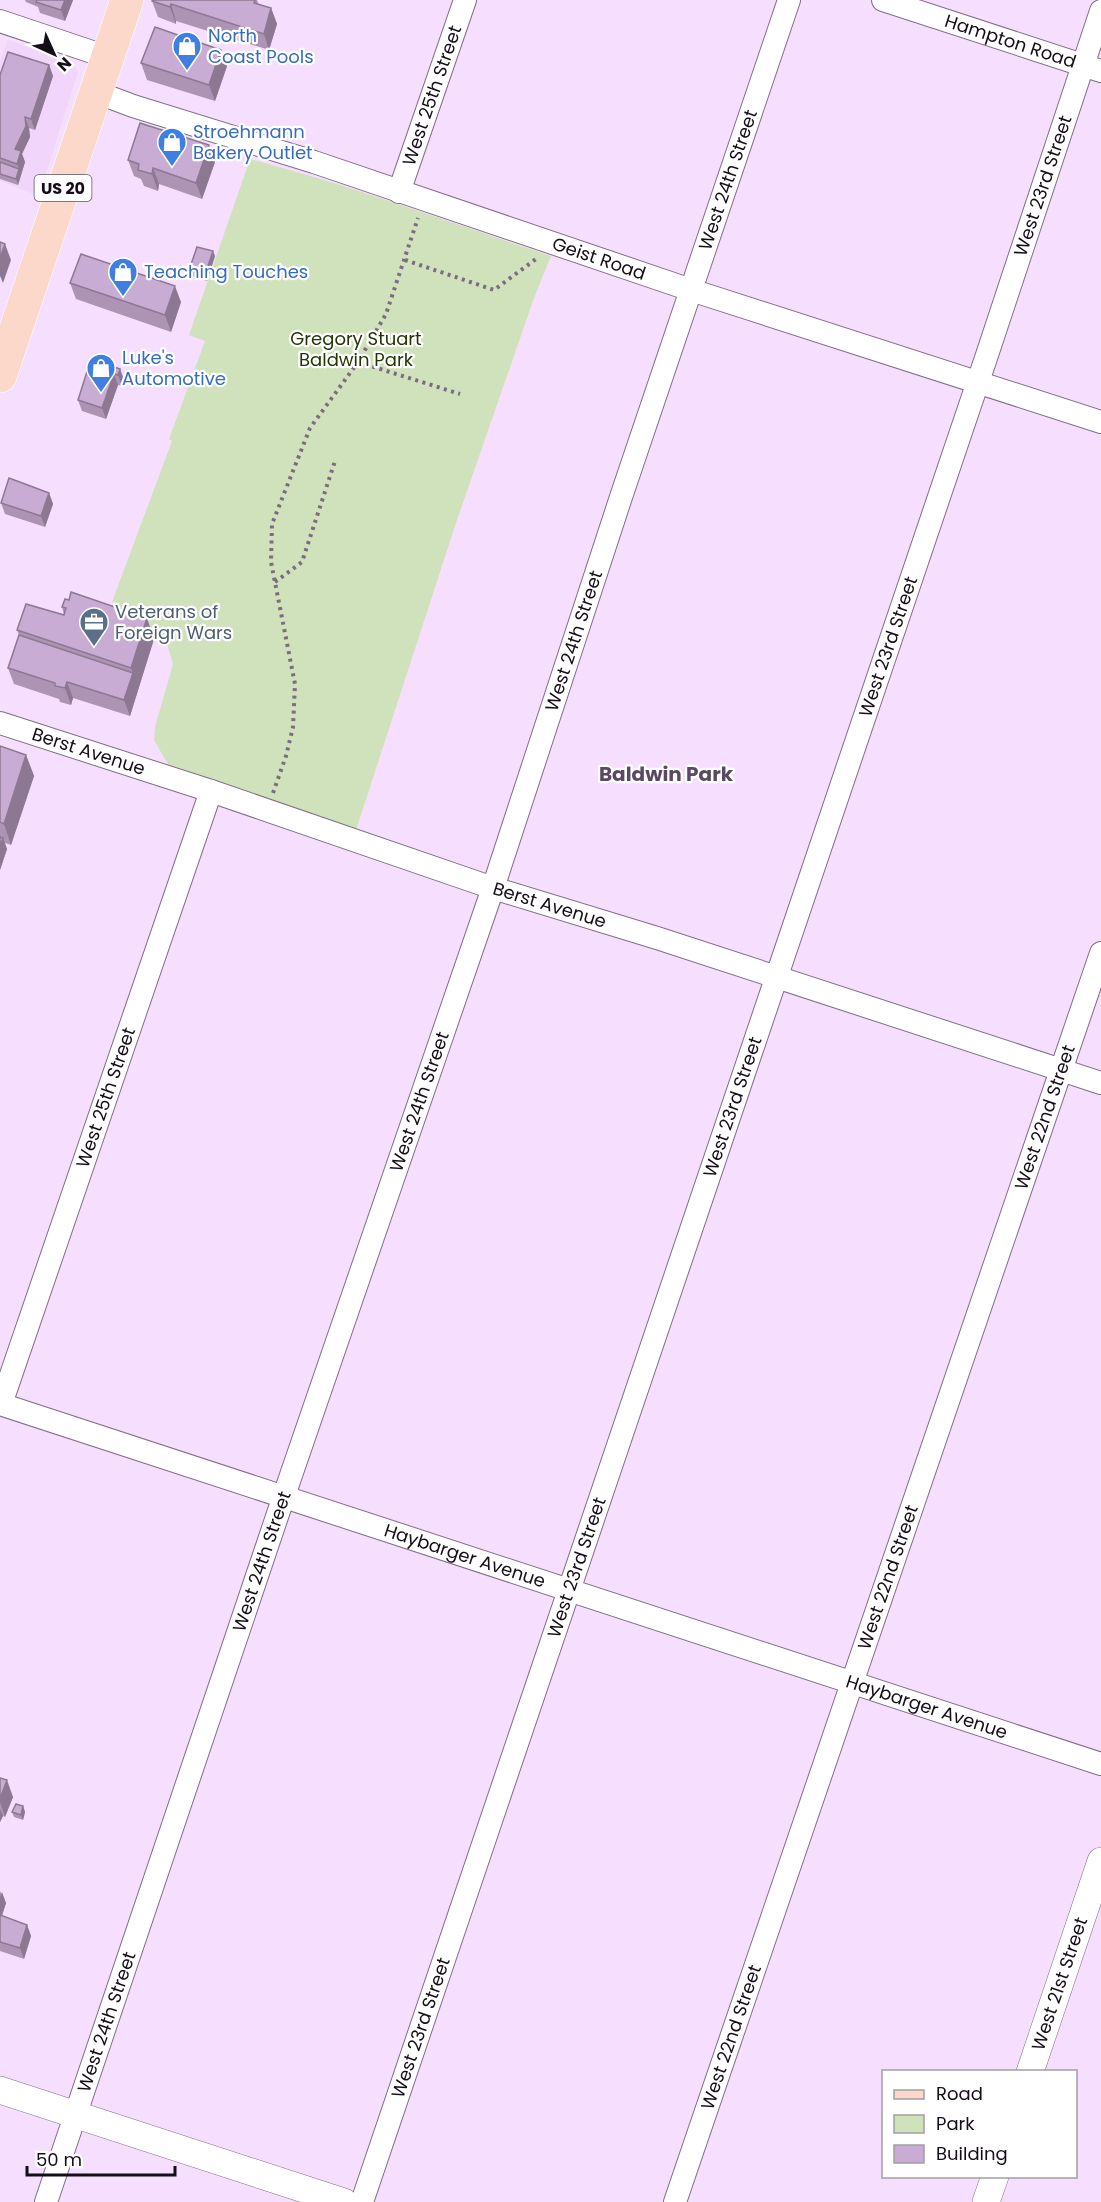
<svg xmlns="http://www.w3.org/2000/svg" width="1101" height="2202" font-family="Poppins,sans-serif">
<style>
.built{fill:#f1d5fb}
.green{fill:#d0e2bc}
.lines{fill:none;stroke-linecap:round;stroke-linejoin:round}
.minor-casing{stroke:#816d88;stroke-width:24}
.tertiary-casing{stroke:#816d88;stroke-width:28}
.primary-casing{stroke:#fff;stroke-width:34}
.path{stroke:#7b6c7f;stroke-width:4;stroke-dasharray:3 4.5;stroke-linecap:butt}
.minor{stroke:#fff;stroke-width:22}
.tertiary{stroke:#fff;stroke-width:27}
.primary{stroke:#fbd8ca;stroke-width:33}
.wall{fill:#ad94b5}
.shaded-wall{fill:#8d7894}
.building{fill:#c9acd3;stroke:#8d7894;stroke-width:1.5}
.labels{text-anchor:middle;stroke-width:4.5;stroke-linejoin:round;paint-order:stroke}
.shield{fill:#fff;stroke:#5b565d;stroke-width:1.5}
.shield-label{font-size:16px;font-weight:bold;fill:#150d17}
.shop-label{font-size:18px;fill:#366cbe;stroke:#fff;text-anchor:start}
.street-label{font-size:18px;fill:#150d17;stroke:#fff}
.park-label{font-size:18px;fill:#233504;stroke:#fff}
.service-label{font-size:18px;fill:#4e5e75;stroke:#fff;text-anchor:start}
.neighbourhood-label{font-size:20px;font-weight:bold;fill:#5b4862;stroke:#fff}
</style>
<rect width="100%" height="100%" fill="#f6dffe"/>
<!-- built -->
<polygon class="built" points="8,40 72,62 78,72 39,196 0,181 0,60"/>
<!-- green -->
<path class="green" d="M250,159C353,186 451,223 551,256L534,298L457,520L356,830L169,766L154,740L155,727L173,664L167,644L112,623L119,605L112,602L172,441L169,439L205,341L189,335Z"/>
<g class="lines">
<!-- minor casing -->
<g class="minor-casing">
<g id="minor">
<path id="s1" d="M883,0L1101,71"/>
<polyline points="0,21 107,57"/>
<path id="s2" d="M96,92L133,106L314,162L691,290L1101,422"/>
<path id="s3" d="M399,192L465,0"/>
<path id="s4" d="M0,723L211,791L493,888L657,938L1101,1083"/>
<path id="s5" d="M0,1404L1101,1764"/>
<path id="s6" d="M1,1404L211,791"/>
<path id="s7" d="M46,2202L288,1484L493,888L621,497L789,0"/>
<path id="s8" d="M362,2202L986,358L1101,11"/>
<path id="s9" d="M675,2202L1101,953"/>
</g>
</g>
<!-- tertiary casing -->
<g class="tertiary-casing">
<g id="tertiary">
<path id="s10" d="M1030,2072L1101,1861"/>
<polyline points="0,2090 344,2202"/>
<polyline points="986,2202 995,2176"/>
</g>
</g>
<!-- primary casing -->
<g class="primary-casing">
<polyline id="primary" points="0,376 127,0"/>
</g>
<!-- path -->
<g class="path">
<polyline points="405,260 494,290 536,259"/>
<polyline points="358,362 460,394"/>
<polyline points="275,582 302,562 335,461"/>
<polyline points="273,793 286,756 293,727 295,684 271,562 272,524 310,428 358,362 386,314 418,218"/>
</g>
<!-- minor -->
<use href="#minor" class="minor"/>
<!-- tertiary -->
<use href="#tertiary" class="tertiary"/>
<!-- primary -->
<use href="#primary" class="primary"/>
</g>
<!-- wall -->
<g class="wall">
<polygon points="25,0 73,0 65,21 40,13 38,7 26,2"/>
<polygon points="257,0 259,5 271,8 277,24 269,50 176,21 176,24 158,17 152,1"/>
<polygon points="141,63 227,66 215,101 147,80"/>
<polygon points="49,65 53,76 35,130 29,128 30,137 22,154 25,162 18,185 0,179 0,75"/>
<polygon points="128,160 215,162 202,199 159,184 158,191 144,186 141,179 134,176"/>
<polygon points="215,256 207,281 191,276 189,270"/>
<polygon points="70,283 181,302 171,332 76,299"/>
<polygon points="120,369 124,380 122,386 118,385 106,419 82,411 78,400"/>
<polygon points="49,493 53,504 45,527 5,514 1,503"/>
<polygon points="62,607 154,639 130,716 73,698 71,705 60,702 59,699 14,684 8,668 19,635 17,630 64,615"/>
<polygon points="0,746 26,755 34,776 11,845 5,843 7,849 0,870"/>
<polygon points="0,1778 13,1797 5,1817 3,1816 0,1822"/>
<polygon points="23,1806 25,1812 23,1820 14,1817 12,1812"/>
<polygon points="0,1891 6,1903 2,1916 27,1925 31,1936 24,1959 0,1951"/>
</g>
<!-- shaded-wall -->
<g class="shaded-wall">
<polygon points="65,0 73,0 65,21 61,10"/>
<polygon points="171,4 176,21 176,24 170,7"/>
<polygon points="271,8 277,24 269,50 264,34"/>
<polygon points="221,50 227,66 215,101 209,85"/>
<polygon points="49,65 53,76 35,130 31,119"/>
<polygon points="25,117 29,128 30,137 22,154 25,162 18,185 16,179 19,169 17,164 15,149"/>
<polygon points="209,145 215,162 202,199 196,183"/>
<polygon points="153,168 159,184 158,191 152,174"/>
<polygon points="5,244 11,260 3,283 0,276 0,258"/>
<polygon points="213,251 215,256 207,281 205,275"/>
<polygon points="175,286 181,302 171,332 165,315"/>
<polygon points="120,369 124,380 122,386 118,375"/>
<polygon points="114,374 118,385 106,419 102,408"/>
<polygon points="49,493 53,504 45,527 41,516"/>
<polygon points="147,618 154,639 130,716 124,700 133,673 131,668"/>
<polygon points="67,682 73,698 71,705 65,688"/>
<polygon points="26,755 34,776 11,845 4,824"/>
<polygon points="3,838 7,849 0,870 0,846"/>
<polygon points="7,1780 13,1797 5,1817 0,1802 0,1799"/>
<polygon points="23,1806 25,1812 23,1820 21,1815"/>
<polygon points="0,1809 3,1816 0,1822"/>
<polygon points="2,1892 6,1903 0,1921 0,1897"/>
<polygon points="27,1925 31,1936 24,1959 20,1948"/>
</g>
<!-- building -->
<g class="building">
<polygon points="37,0 65,0 61,10 36,2"/>
<polygon points="153,0 255,0 254,3 271,8 264,34 171,4 170,7 152,1"/>
<polygon points="155,27 221,50 209,85 141,63"/>
<polygon points="8,52 49,65 31,119 25,117 26,126 15,149 21,151 17,164 0,158 0,75"/>
<polygon points="140,123 209,145 196,183 153,168 152,174 138,170 139,164 128,160"/>
<polygon points="0,162 19,169 16,179 0,174"/>
<polygon points="0,242 5,244 0,258"/>
<polygon points="197,247 213,251 205,275 189,270"/>
<polygon points="81,254 175,286 165,315 70,283"/>
<polygon points="91,359 120,369 118,375 114,374 102,408 78,400"/>
<polygon points="9,478 49,493 41,516 1,503"/>
<polygon points="71,592 147,618 131,668 17,630 26,604 64,615 66,608 62,607 65,599 69,600"/>
<polygon points="19,635 133,673 124,700 67,682 65,688 55,686 55,683 8,668"/>
<polygon points="0,746 26,755 4,824 0,822"/>
<polygon points="0,837 3,838 0,846"/>
<polygon points="0,1778 7,1780 0,1799"/>
<polygon points="16,1804 23,1806 21,1815 12,1812"/>
<polygon points="0,1915 27,1925 20,1948 0,1942"/>
</g>
<!-- icons -->
<defs>
<g id="shop-pin" transform="scale(1.5)"><path d="M0 17L-7.5 6A9.5 9.5 0 1 1 7.5 6Z" fill="#3f7fe0" stroke="#fff"/><path d="M-5-2.5h2.3a2.7 3.5 0 0 1 5.4 0H5L5.5 6h-11ZM-1.5-2.5h3a1.5 2.3 0 0 0-3 0Z" fill="#fff"/></g>
<g id="office-pin" transform="scale(1.5)"><path d="M0 17L-7.5 6A9.5 9.5 0 1 1 7.5 6Z" fill="#5c6f8a" stroke="#fff"/><path d="M-6-3h4V-5.5h4V-3h4V5H-6ZM-1-4.5V-3h2v-1.5ZM-6 0V1H6V0Z" fill="#fff"/></g>
</defs>
<g fill-rule="evenodd">
<use href="#shop-pin" x="187" y="46"/>
<use href="#shop-pin" x="172" y="142"/>
<use href="#shop-pin" x="123" y="272"/>
<use href="#shop-pin" x="101" y="368"/>
<use href="#office-pin" x="94" y="622"/>
</g>
<g class="labels">
<!-- shield labels -->
<rect class="shield" x="34.5" y="175" width="57" height="26" rx="4.5"/>
<g class="shield-label">
<text x="63" y="194">US 20</text>
</g>
<!-- shop labels -->
<g class="shop-label">
<text x="208" y="42">North<tspan x="208" dy="21">Coast Pools</tspan></text>
<text x="193" y="138">Stroehmann<tspan x="193" dy="21">Bakery Outlet</tspan></text>
<text x="144" y="278">Teaching Touches</text>
<text x="122" y="364">Luke's<tspan x="122" dy="21">Automotive</tspan></text>
</g>
<!-- street labels -->
<g class="street-label">
<text dy="6" stroke="none"><textPath href="#s1" startOffset="134">Hampton Road</textPath></text>
<text dy="6" stroke="none"><textPath href="#s3" startOffset="102">West 25th Street</textPath></text>
<text dy="6" stroke="none"><textPath href="#s7" startOffset="2134">West 24th Street</textPath></text>
<text dy="6" stroke="none"><textPath href="#s8" startOffset="2128">West 23rd Street</textPath></text>
<text dy="6" stroke="none"><textPath href="#s2" startOffset="530">Geist Road</textPath></text>
<text dy="6" stroke="none"><textPath href="#s7" startOffset="1648">West 24th Street</textPath></text>
<text dy="6" stroke="none"><textPath href="#s8" startOffset="1642">West 23rd Street</textPath></text>
<text dy="6" stroke="none"><textPath href="#s4" startOffset="93">Berst Avenue</textPath></text>
<text dy="6" stroke="none"><textPath href="#s4" startOffset="579">Berst Avenue</textPath></text>
<text dy="6" stroke="none"><textPath href="#s6" startOffset="324">West 25th Street</textPath></text>
<text dy="6" stroke="none"><textPath href="#s7" startOffset="1162">West 24th Street</textPath></text>
<text dy="6" stroke="none"><textPath href="#s8" startOffset="1156">West 23rd Street</textPath></text>
<text dy="6" stroke="none"><textPath href="#s9" startOffset="1146">West 22nd Street</textPath></text>
<text dy="6" stroke="none"><textPath href="#s5" startOffset="489">Haybarger Avenue</textPath></text>
<text dy="6" stroke="none"><textPath href="#s7" startOffset="676">West 24th Street</textPath></text>
<text dy="6" stroke="none"><textPath href="#s8" startOffset="670">West 23rd Street</textPath></text>
<text dy="6" stroke="none"><textPath href="#s9" startOffset="660">West 22nd Street</textPath></text>
<text dy="6" stroke="none"><textPath href="#s5" startOffset="975">Haybarger Avenue</textPath></text>
<text dy="6" stroke="none"><textPath href="#s10" startOffset="93">West 21st Street</textPath></text>
<text dy="6" stroke="none"><textPath href="#s7" startOffset="190">West 24th Street</textPath></text>
<text dy="6" stroke="none"><textPath href="#s8" startOffset="184">West 23rd Street</textPath></text>
<text dy="6" stroke="none"><textPath href="#s9" startOffset="174">West 22nd Street</textPath></text>
</g>
<!-- park labels -->
<g class="park-label">
<text x="356" y="345">Gregory Stuart<tspan x="356" dy="21">Baldwin Park</tspan></text>
</g>
<!-- service labels -->
<g class="service-label">
<text x="115" y="618">Veterans of<tspan x="115" dy="21">Foreign Wars</tspan></text>
</g>
<!-- neighbourhood labels -->
<g class="neighbourhood-label">
<text x="666" y="781">Baldwin Park</text>
</g>
</g>
<!-- legend -->
<rect x="882" y="2070" width="195" height="108" fill="#ffffff" stroke="#a19ea2" stroke-width="1.5"/>
<rect x="894" y="2090" width="30" height="9" fill="#fbd8ca" stroke="#a19ea2" stroke-width="1.5"/>
<text x="936" y="2100" font-size="18" fill="#150d17">Road</text>
<rect x="894" y="2115" width="30" height="18" fill="#d0e2bc" stroke="#a19ea2" stroke-width="1.5"/>
<text x="936" y="2130" font-size="18" fill="#150d17">Park</text>
<rect x="894" y="2145" width="30" height="18" fill="#c9acd3" stroke="#a19ea2" stroke-width="1.5"/>
<text x="936" y="2160" font-size="18" fill="#150d17">Building</text>
<!-- north arrow -->
<g transform="translate(54 54) rotate(135)" stroke="#ffffff" stroke-width="4.5" paint-order="stroke">
<path d="M0-4.5L10 22L0 15L-10 22Z" fill="#150d17"/>
<text y="-9" font-size="16" font-weight="bold" text-anchor="middle" fill="#150d17">N</text>
</g>
<!-- scale -->
<path d="M27 2166v9h148v-9" fill="none" stroke="#150d17" stroke-width="3"/>
<text x="36" y="2166" font-size="18" fill="#150d17" stroke="#ffffff" stroke-width="4.5" paint-order="stroke">50 m</text>
</svg>
